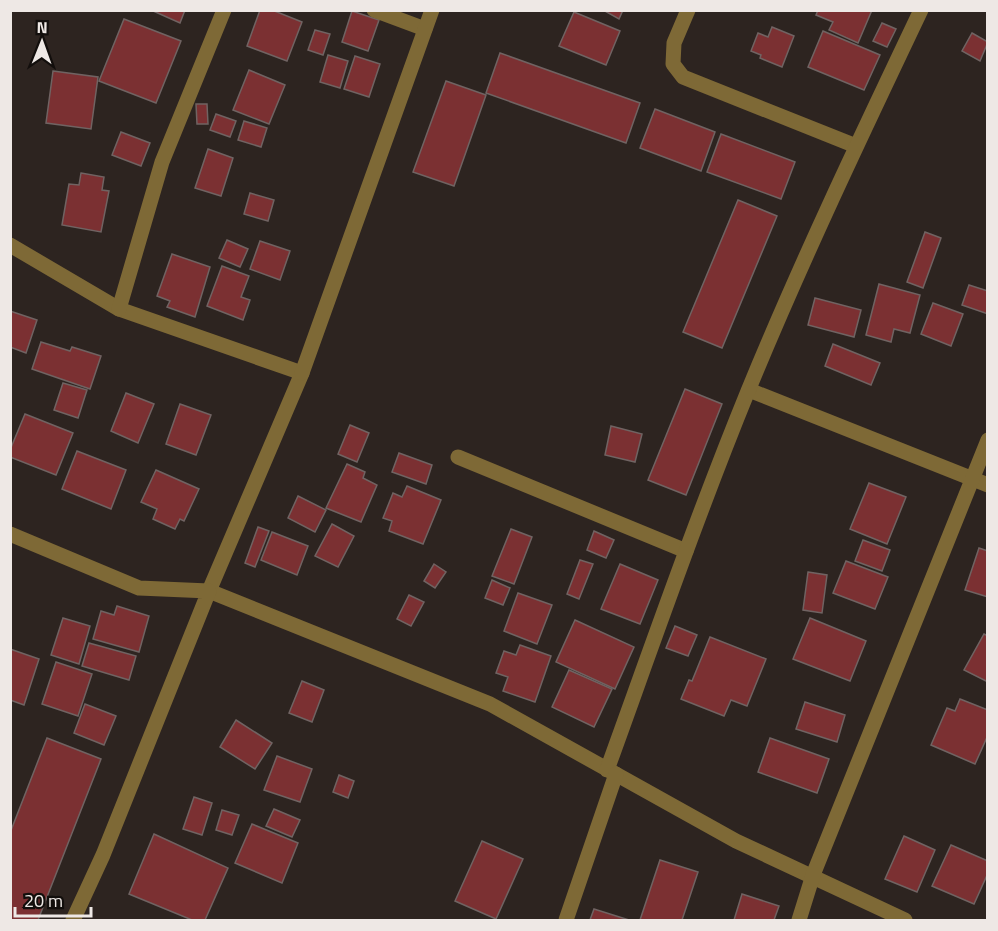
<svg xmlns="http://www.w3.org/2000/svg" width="998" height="931" font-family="'Titillium Web',sans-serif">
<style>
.building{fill:#7b3032;stroke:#706362;stroke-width:1.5}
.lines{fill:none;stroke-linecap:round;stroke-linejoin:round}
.minor{stroke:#7e6936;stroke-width:15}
</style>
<rect width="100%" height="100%" fill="#2d2420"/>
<!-- building -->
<g class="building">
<polygon points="151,10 185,10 180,23"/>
<polygon points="260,10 272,10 302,22 287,61 247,46"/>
<polygon points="603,10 623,10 619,19"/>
<polygon points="818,10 872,10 858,43 829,30 833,22 816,15"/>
<polygon points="352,11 379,20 368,51 342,42"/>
<polygon points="574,12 620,31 606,65 559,46"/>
<polygon points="124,19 181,41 156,103 99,81"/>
<polygon points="882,23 896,29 887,47 873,41"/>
<polygon points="772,27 794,36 782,67 760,58 761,55 751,51 758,33 768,37"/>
<polygon points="315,30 330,34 323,55 308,50"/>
<polygon points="823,31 880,55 864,90 808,67"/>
<polygon points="972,33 988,42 980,61 962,51"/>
<polygon points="500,53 640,103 626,143 486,93"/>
<polygon points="328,55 348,61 340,88 320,82"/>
<polygon points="355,56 380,64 369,97 344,89"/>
<polygon points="249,70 285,85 269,124 233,110"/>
<polygon points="53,71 98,77 91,129 46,123"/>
<polygon points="446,81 486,95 454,186 413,172"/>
<polygon points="196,104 207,104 208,124 197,124"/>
<polygon points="655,109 715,132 701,171 640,148"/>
<polygon points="216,114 236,121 230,137 210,130"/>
<polygon points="244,121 267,128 261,147 238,140"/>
<polygon points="121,132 150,143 141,166 112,155"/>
<polygon points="721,134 795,162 781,199 707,172"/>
<polygon points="208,149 233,158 221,196 195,188"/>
<polygon points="81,173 104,177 102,190 109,191 101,232 62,225 69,184 79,185"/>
<polygon points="250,193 274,200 268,221 244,214"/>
<polygon points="738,200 777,216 722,348 683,332"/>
<polygon points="925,232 941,238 923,288 907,282"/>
<polygon points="227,240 248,249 240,267 219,258"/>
<polygon points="260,241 290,251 280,280 250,269"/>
<polygon points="172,254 210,267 195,317 167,307 170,301 157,296"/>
<polygon points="222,266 249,276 241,297 250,300 243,320 207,306"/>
<polygon points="879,284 920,295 910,333 894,329 891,342 866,335"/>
<polygon points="969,285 988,291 988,314 962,305"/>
<polygon points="815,298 861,310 854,337 808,325"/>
<polygon points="933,303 963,314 951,346 921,334"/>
<polygon points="10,311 37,320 26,353 10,347"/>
<polygon points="41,342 70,351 72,347 101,356 90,389 32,369"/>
<polygon points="833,344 880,363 871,385 825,366"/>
<polygon points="63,383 87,390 78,418 54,410"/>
<polygon points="685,389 722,404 686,495 648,480"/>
<polygon points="126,393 154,404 138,443 111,431"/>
<polygon points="180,404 211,415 196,455 166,444"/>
<polygon points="25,414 73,433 56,475 10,457 10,450"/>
<polygon points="350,425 369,433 357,462 338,454"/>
<polygon points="611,426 642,434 635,462 605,455"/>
<polygon points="77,451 126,470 111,509 62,489"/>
<polygon points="399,453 432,465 426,484 392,472"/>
<polygon points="347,464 365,472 363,478 377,485 361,522 326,508"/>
<polygon points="156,470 199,489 184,521 180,519 175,529 153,519 157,509 141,502"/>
<polygon points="869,483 906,497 887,544 850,529"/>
<polygon points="407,486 441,500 423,544 389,531 392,521 383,518 393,493 402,497"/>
<polygon points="298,496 326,510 315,532 288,518"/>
<polygon points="332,524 354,536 338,567 315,556"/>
<polygon points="258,527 269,531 255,567 245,563"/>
<polygon points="511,529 532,537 514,584 492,576"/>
<polygon points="594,531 614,540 606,558 587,550"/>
<polygon points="272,532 308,546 297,575 261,560"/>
<polygon points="863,540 890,550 882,571 855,561"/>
<polygon points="979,548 988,551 988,597 965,590"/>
<polygon points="580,560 593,564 579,599 567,594"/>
<polygon points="846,561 888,577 875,609 833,593"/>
<polygon points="434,564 446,572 435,588 424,581"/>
<polygon points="620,564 658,580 640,624 601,609"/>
<polygon points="808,572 827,575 822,613 803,610"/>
<polygon points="492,580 510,588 503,605 485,598"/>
<polygon points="518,593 552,605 537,644 504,631"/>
<polygon points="409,595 424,602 411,626 397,619"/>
<polygon points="117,606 149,616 139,652 93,639 101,611 114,615"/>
<polygon points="63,618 90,626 79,664 51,655"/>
<polygon points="810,618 866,641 850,681 793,659"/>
<polygon points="575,620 634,647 615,689 556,662"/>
<polygon points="675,626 697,635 688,656 666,648"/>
<polygon points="984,634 988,636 988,682 964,670"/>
<polygon points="710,637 766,659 747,706 731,700 724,716 681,699 689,680 692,681"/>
<polygon points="89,643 136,656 129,680 82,666"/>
<polygon points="520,645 551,656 535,702 503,691 508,677 496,673 504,651 516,655"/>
<polygon points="10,649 39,659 24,705 10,700"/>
<polygon points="56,662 92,674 78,716 42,704"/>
<polygon points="569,670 612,689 594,727 552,707"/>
<polygon points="302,681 324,690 312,722 289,713"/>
<polygon points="960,699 988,710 988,735 975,764 931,745 947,708 955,711"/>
<polygon points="805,702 845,715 837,742 796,729"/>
<polygon points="85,704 116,716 104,745 74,733"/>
<polygon points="236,720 272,743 255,769 220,747"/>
<polygon points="47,738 101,759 38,920 10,920 10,833"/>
<polygon points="770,738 829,759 817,793 758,772"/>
<polygon points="277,756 312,769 300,802 264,790"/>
<polygon points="339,775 354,781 348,798 333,792"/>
<polygon points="194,797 212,803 202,835 183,829"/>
<polygon points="274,809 300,820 292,837 266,826"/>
<polygon points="222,810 239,815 232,835 216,830"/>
<polygon points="252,824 298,843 282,883 235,863"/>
<polygon points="154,834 228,868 205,920 192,920 129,894"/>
<polygon points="904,836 935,850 917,892 885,879"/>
<polygon points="482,841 523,859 496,919 455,901"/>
<polygon points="951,845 988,861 988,873 974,904 932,886"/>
<polygon points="660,860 698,872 682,920 640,920"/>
<polygon points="742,894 779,906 774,920 734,920"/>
<polygon points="594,909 629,920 590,920"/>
</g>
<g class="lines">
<!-- minor -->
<g class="minor">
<polyline points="374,10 425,29"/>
<polyline points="688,10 674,43 673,64 683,77 856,146"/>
<polyline points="10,245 119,309 302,373 209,591 490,704 736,841 905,920"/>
<polyline points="119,309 162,162 224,10"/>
<polyline points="302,373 432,10"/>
<polyline points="749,390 988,485"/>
<polyline points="458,457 686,551"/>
<polyline points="10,534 139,588 209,591 103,855 73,920"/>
<path d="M607,770C653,643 697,516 748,391C801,262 861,136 921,10"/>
<polyline points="566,920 616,774"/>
<polyline points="799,920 813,875 988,440"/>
</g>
</g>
<!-- border -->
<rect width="998" height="931" fill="none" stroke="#eee8e5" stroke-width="24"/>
<!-- north arrow -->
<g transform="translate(42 42) rotate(1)" stroke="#120e0c" stroke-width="4.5" paint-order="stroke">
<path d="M0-4.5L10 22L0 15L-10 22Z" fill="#eee8e5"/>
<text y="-9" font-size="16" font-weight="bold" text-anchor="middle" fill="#eee8e5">N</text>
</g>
<!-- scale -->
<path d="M15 907v9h76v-9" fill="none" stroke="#eee8e5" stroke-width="3"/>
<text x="24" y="907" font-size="18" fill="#eee8e5" stroke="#120e0c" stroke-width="4.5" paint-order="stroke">20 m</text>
</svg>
